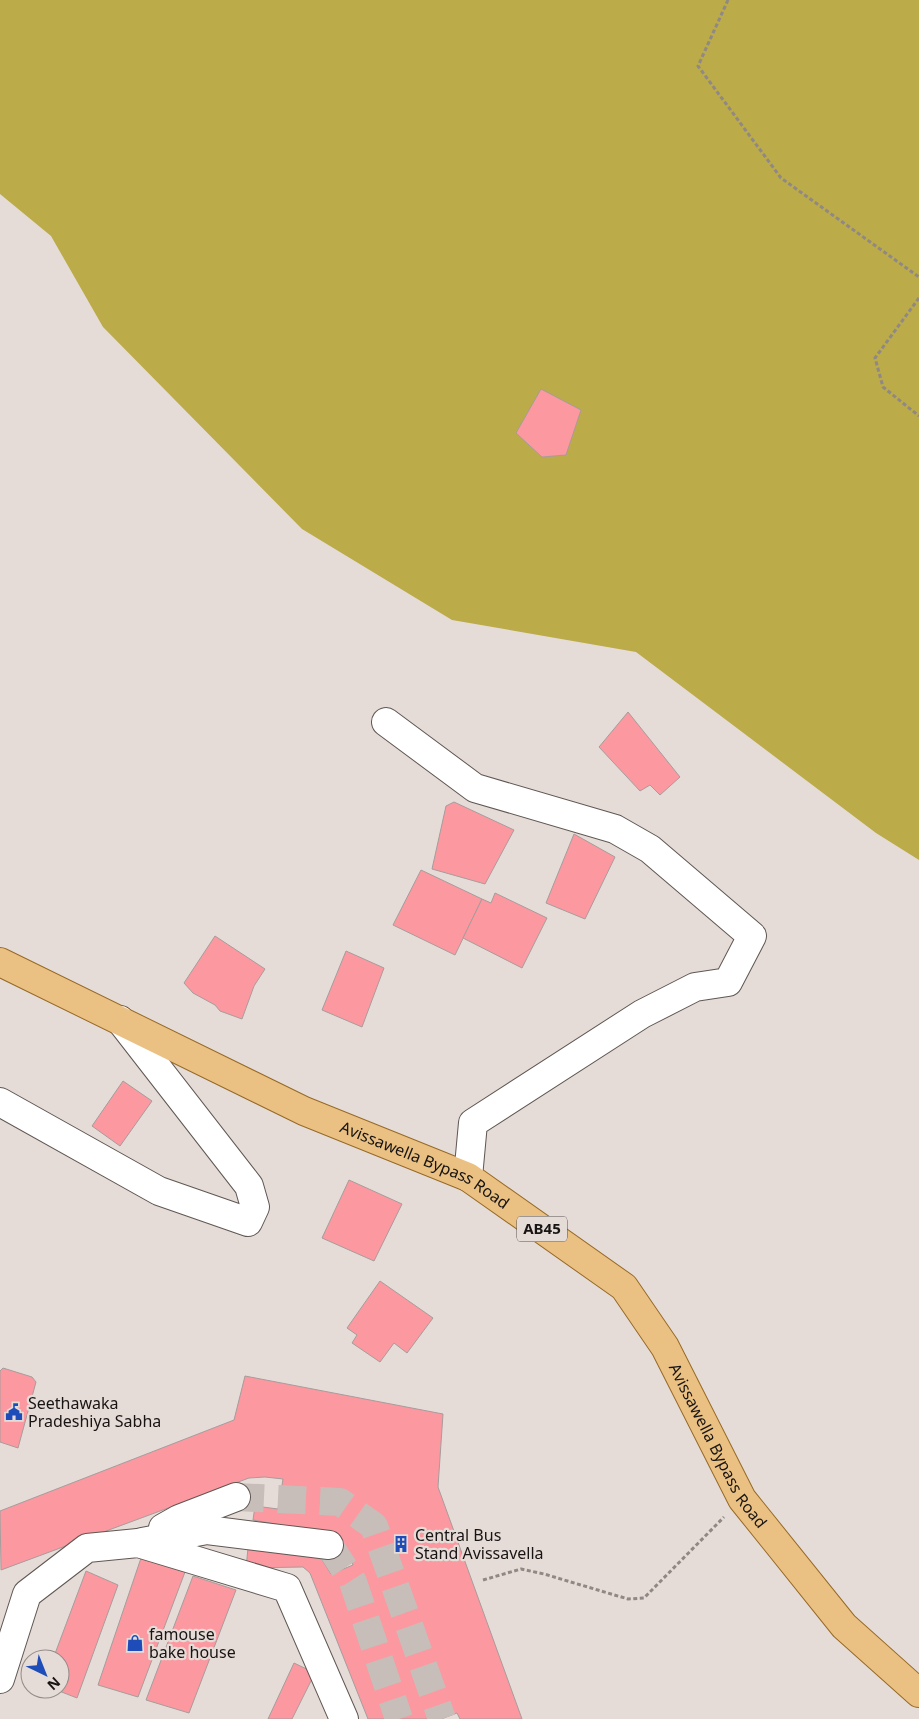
<svg xmlns="http://www.w3.org/2000/svg" width="919" height="1719" font-family="'Noto Sans',sans-serif">
<style>
.forest{fill:#bbab49}
.building{fill:#fc989f;stroke:#a79c9c}
.lines{fill:none;stroke-linecap:round;stroke-linejoin:round}
.minor-tunnel{stroke:#c7beba;stroke-width:28;stroke-dasharray:28 14;stroke-linecap:butt}
.minor-casing{stroke:#5f5753;stroke-width:30}
.major-casing{stroke:#976926;stroke-width:30}
.path{stroke:#908885;stroke-width:3;stroke-dasharray:4 2.5;stroke-linecap:butt}
.minor{stroke:#fff;stroke-width:28}
.major{stroke:#eac183;stroke-width:28}
.labels{text-anchor:middle;stroke-width:4.5;stroke-linejoin:round;paint-order:stroke}
.shield{fill:#e6dcd7;stroke:#56504e;stroke-width:1}
.shield-label{font-size:15px;font-weight:bold;fill:#181413}
.street-label{font-size:16px;fill:#181413;stroke:#e6dcd7}
.poi-label{font-size:16px;fill:#181413;stroke:#e6dcd7;text-anchor:start}
</style>
<rect width="100%" height="100%" fill="#e6dcd7"/>
<!-- forest -->
<polygon class="forest" points="0,0 919,0 919,860 876,833 636,652 452,620 302,529 103,327 51,236 0,194"/>
<!-- building -->
<g class="building">
<polygon points="541,389 581,410 566,455 542,457 516,433"/>
<polygon points="628,712 680,777 660,795 650,785 640,791 599,747"/>
<polygon points="454,802 514,830 485,884 432,869 446,806"/>
<polygon points="574,834 615,857 585,919 546,903"/>
<polygon points="421,870 482,899 455,955 393,925"/>
<polygon points="495,893 547,918 522,968 463,938 482,899 491,903"/>
<polygon points="215,936 265,969 254,986 242,1019 220,1011 215,1005 193,993 184,983"/>
<polygon points="346,951 384,968 362,1027 322,1010"/>
<polygon points="123,1081 152,1101 120,1146 92,1126"/>
<polygon points="349,1180 402,1204 374,1261 322,1238"/>
<polygon points="380,1281 433,1318 407,1353 394,1343 380,1362 352,1343 357,1335 347,1328"/>
<polygon points="3,1368 32,1377 36,1382 18,1448 0,1442 0,1371"/>
<polygon points="245,1376 443,1414 438,1487 522,1719 460,1719 457,1713 441,1719 368,1719 310,1573 303,1567 246,1568 248,1548 321,1558 331,1574 353,1565 342,1540 336,1535 253,1520 255,1506 278,1509 283,1479 265,1477 249,1478 1,1570 0,1511 234,1420"/>
<polygon points="141,1558 185,1572 138,1697 98,1685"/>
<polygon points="86,1571 118,1585 77,1698 54,1689 60,1689 60,1659 53,1659"/>
<polygon points="193,1576 236,1590 189,1713 146,1700"/>
<polygon points="294,1663 315,1673 292,1719 268,1719"/>
</g>
<g class="lines">
<!-- minor-tunnel -->
<g class="minor-tunnel">
<polyline points="236,1497 340,1502 374,1526 442,1719"/>
<polyline points="329,1545 353,1582 399,1719"/>
</g>
<!-- minor casing -->
<g class="minor-casing">
<g id="minor">
<polyline points="386,722 475,788 615,829 650,849 752,936 728,982 695,987 642,1014 473,1123 468,1177"/>
<polyline points="0,1102 159,1191 248,1222 255,1207 249,1186 120,1020"/>
<polyline points="163,1528 179,1519 236,1497"/>
<polyline points="142,1542 207,1530 329,1545"/>
<polyline points="0,1679 27,1594 87,1548 138,1543 287,1588 344,1719"/>
</g>
</g>
<!-- major casing -->
<g class="major-casing">
<g id="major">
<path id="s1" d="M0,962L304,1111L468,1177L624,1287L665,1347L742,1499L844,1626L919,1693"/>
</g>
</g>
<!-- path -->
<g class="path">
<polyline points="728,0 698,66 781,178 919,277"/>
<polyline points="919,298 875,358 883,387 919,416"/>
<polyline points="483,1580 521,1569 544,1574 628,1599 644,1598 724,1517"/>
</g>
<!-- minor -->
<use href="#minor" class="minor"/>
<!-- major -->
<use href="#major" class="major"/>
</g>
<!-- icons -->
<defs>
<g id="civic-bare" transform="scale(1.35)"><path d="M-.6-6.5H3V-4.5H.6V-3L4-1V1h2V6H-6V1h2V-1L-.6-3ZM-1.2 2.5V6h2.4V2.5Z" fill="#1e4dba" stroke="#e6dcd7" stroke-width="2.5" paint-order="stroke"/></g>
<g id="building-bare" transform="scale(1.35)"><path d="M-4-6H4V6H1V3H-1V6H-4ZM-2.5-4.3h1.7v1.8h-1.7ZM.8-4.3h1.7v1.8H.8ZM-2.5-1h1.7V.8h-1.7ZM.8-1h1.7V.8H.8Z" fill="#1e4dba" stroke="#e6dcd7" stroke-width="2.5" paint-order="stroke"/></g>
<g id="shop-bare" transform="scale(1.35)"><path d="M-5-2.5h2.3a2.7 3.5 0 0 1 5.4 0H5L5.5 6h-11ZM-1.5-2.5h3a1.5 2.3 0 0 0-3 0Z" fill="#1e4dba" stroke="#e6dcd7" stroke-width="2.5" paint-order="stroke"/></g>
</defs>
<g fill-rule="evenodd">
<use href="#civic-bare" x="14" y="1412"/>
<use href="#building-bare" x="401" y="1544"/>
<use href="#shop-bare" x="135" y="1643"/>
</g>
<g class="labels">
<!-- shield labels -->
<rect class="shield" x="517" y="1216.5" width="50" height="25" rx="4"/>
<g class="shield-label">
<text x="542" y="1234">AB45</text>
</g>
<!-- street labels -->
<g class="street-label">
<text dy="6" stroke="none"><textPath href="#s1" startOffset="471">Avissawella Bypass Road</textPath></text>
<text dy="6" stroke="none"><textPath href="#s1" startOffset="891">Avissawella Bypass Road</textPath></text>
</g>
<!-- poi labels -->
<g class="poi-label">
<text x="28" y="1409">Seethawaka<tspan x="28" dy="18">Pradeshiya Sabha</tspan></text>
<text x="415" y="1541">Central Bus<tspan x="415" dy="18">Stand Avissavella</tspan></text>
<text x="149" y="1640">famouse<tspan x="149" dy="18">bake house</tspan></text>
</g>
</g>
<!-- north arrow -->
<g transform="translate(45 1674) rotate(137)"><circle r="24" fill="#e6dcd7" stroke="#948c89"/>
<path d="M0-4L9 19L0 12L-9 19Z" fill="#1e4dba"/>
<text y="-8" font-size="14" font-weight="bold" text-anchor="middle" fill="#181413">N</text>
</g>
</svg>
